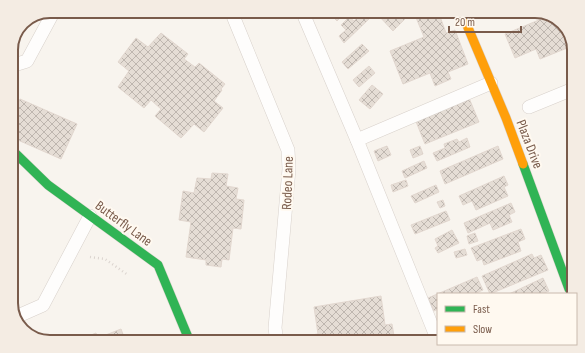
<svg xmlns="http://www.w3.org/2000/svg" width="585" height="353" font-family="'Sofia Sans Condensed',sans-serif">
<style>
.building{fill:url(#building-cross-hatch);stroke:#e2d7cf}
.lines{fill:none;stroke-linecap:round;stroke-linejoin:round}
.lane-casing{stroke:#d8d1cb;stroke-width:14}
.fast-casing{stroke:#d8d0c9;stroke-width:10}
.slow-casing{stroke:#d8d0c9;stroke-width:10}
.path{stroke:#dbd4cf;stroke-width:2.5;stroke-dasharray:1 3;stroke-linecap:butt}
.lane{stroke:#fefdfc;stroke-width:13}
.fast{stroke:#30b455;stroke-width:9}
.slow{stroke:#ff9f0a;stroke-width:9}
.labels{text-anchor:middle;stroke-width:4;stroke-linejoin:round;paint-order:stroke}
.street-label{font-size:14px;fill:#795b4b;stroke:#fff9f0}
.rim{fill:none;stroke:#795b4b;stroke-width:2}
</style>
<defs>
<pattern id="building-cross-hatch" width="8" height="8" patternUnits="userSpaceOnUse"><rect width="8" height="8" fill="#e5ddd5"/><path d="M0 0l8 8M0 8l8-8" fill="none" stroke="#beb6af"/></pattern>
</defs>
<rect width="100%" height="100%" fill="#f8f4ee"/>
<!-- building -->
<g class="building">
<polygon points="334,11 347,11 337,21 330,14"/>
<polygon points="355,11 361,11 369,19 344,43 339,36 346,30 341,25 349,17 354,21 358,17 353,12"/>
<polygon points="381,11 413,11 393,31 378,15"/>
<polygon points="426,11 438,11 446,33 455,30 468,64 448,72 451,79 435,86 430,73 403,84 390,51 424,37 415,15"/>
<polygon points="551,15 555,16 572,46 540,59 536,49 515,58 505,34"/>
<polygon points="161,33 188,54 184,59 195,67 199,63 225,84 221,89 222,90 214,101 223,108 204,132 194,124 181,138 155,116 161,109 151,100 144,108 118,87 129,71 118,62 136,38 148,47"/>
<polygon points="362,44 369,51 348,69 342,62"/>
<polygon points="369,66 375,73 359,87 353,80"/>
<polygon points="372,85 383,94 370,109 359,100"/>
<polygon points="469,98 479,122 425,144 415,119"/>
<polygon points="20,99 77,124 61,159 11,137 11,120"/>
<polygon points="467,138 470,147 437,161 433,153 445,148 444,144 457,139 459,142"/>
<polygon points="387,146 391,155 378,161 374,151"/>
<polygon points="420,146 423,154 413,158 410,150"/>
<polygon points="498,146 503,159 445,184 440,171"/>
<polygon points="424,161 427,168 405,178 402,171"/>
<polygon points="212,173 228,174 226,186 238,188 236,199 244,200 241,229 233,228 229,260 222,259 221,267 206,265 206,260 186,257 191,222 179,220 183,191 194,193 197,178 211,179"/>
<polygon points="504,176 508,185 504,187 508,196 476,210 472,201 463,205 459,196"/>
<polygon points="406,180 408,186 393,192 391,185"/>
<polygon points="436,185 439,192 415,203 411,196"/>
<polygon points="443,200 445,206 440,208 437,202"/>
<polygon points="511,203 515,212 509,215 512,222 493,230 490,223 468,233 464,223"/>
<polygon points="446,211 450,220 415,234 411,225"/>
<polygon points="521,229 525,239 518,242 521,251 484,265 482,259 477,261 471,248"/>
<polygon points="452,230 459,243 438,253 435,248 438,246 435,239"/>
<polygon points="475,233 478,241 469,244 467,236"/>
<polygon points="465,249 467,255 456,258 454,252"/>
<polygon points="532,254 534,258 541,255 548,270 490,294 482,276"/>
<polygon points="477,277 483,290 474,294 438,294 438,309 434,311 428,298"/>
<polygon points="543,278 549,291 542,294 509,294"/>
<polygon points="11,284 14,293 11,294"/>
<polygon points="381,296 385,325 392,324 395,342 312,342 311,335 318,334 314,307"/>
<polygon points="121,329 126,342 74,342 96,333 98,338"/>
</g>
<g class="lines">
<!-- lane casing -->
<g class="lane-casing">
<g id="lane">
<polyline points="231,11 288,150 289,169 275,328 277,342"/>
<polyline points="302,11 357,140 438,341"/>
<polyline points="11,66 27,61 54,11"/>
<polyline points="529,107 573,89"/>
<polyline points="357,140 491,83"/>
<polyline points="18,316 43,305 90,216"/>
</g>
</g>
<!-- fast casing -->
<g class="fast-casing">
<g id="fast">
<polyline points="11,149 48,185 158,265 190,342"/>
<polyline points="523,164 569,289"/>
</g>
</g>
<!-- slow casing -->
<g class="slow-casing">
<polyline id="slow" points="461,11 506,118 523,164"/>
</g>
<!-- path -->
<polyline class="path" points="90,257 105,259 128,275"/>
<!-- lane -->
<use href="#lane" class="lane"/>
<!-- fast -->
<use href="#fast" class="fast"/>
<!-- slow -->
<use href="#slow" class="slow"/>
</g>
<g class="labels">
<!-- street labels -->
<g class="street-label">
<text transform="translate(530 144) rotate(69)" y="5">Plaza Drive</text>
<text transform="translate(287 183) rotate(-88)" y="5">Rodeo Lane</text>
<text transform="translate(124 223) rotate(36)" y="5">Butterfly Lane</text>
</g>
</g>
<!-- crop -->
<path d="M0 0H585V353H0ZM50 18H535A32 32 0 0 1 567 50V303A32 32 0 0 1 535 335H50A32 32 0 0 1 18 303V50A32 32 0 0 1 50 18Z" fill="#f4ece3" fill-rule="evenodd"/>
<path class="rim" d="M50 18H535A32 32 0 0 1 567 50V303A32 32 0 0 1 535 335H50A32 32 0 0 1 18 303V50A32 32 0 0 1 50 18Z"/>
<!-- legend -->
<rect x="437" y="293" width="140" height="52" fill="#fff9f0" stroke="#c9baae"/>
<rect x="445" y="306" width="20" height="6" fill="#30b455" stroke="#c9baae"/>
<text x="473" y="313" font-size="12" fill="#795b4b">Fast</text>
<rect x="445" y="326" width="20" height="6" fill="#ff9f0a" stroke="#c9baae"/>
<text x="473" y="333" font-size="12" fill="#795b4b">Slow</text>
<!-- scale -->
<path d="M449 26v6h72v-6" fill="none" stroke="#795b4b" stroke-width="2"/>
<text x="455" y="26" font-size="12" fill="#795b4b" stroke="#fff9f0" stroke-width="3" paint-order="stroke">20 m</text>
</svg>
